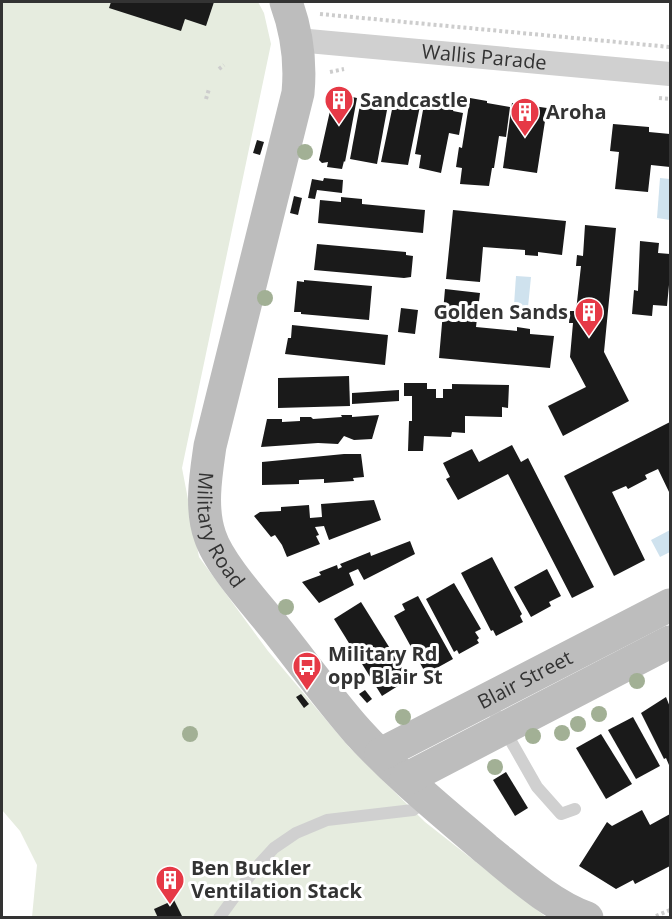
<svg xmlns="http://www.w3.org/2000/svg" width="672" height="919" font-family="'Open Sans',sans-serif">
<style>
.green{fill:#e6ecdf}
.water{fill:#cfe2ee}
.building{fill:#1a1a1a}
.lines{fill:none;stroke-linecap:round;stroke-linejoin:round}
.path{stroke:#cdcdcd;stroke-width:4;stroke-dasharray:3 3;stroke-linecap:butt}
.lane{stroke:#d0d0d0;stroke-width:12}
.street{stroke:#d0d0d0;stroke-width:24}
.secondary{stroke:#bdbdbd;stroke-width:33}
.tree{fill:#a2b095}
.labels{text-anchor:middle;stroke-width:6;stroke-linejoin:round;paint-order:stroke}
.street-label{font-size:20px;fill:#333;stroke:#fff}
.poi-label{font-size:20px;font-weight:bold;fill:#333;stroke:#fff;text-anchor:start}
</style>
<rect width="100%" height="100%" fill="#fff"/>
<!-- green -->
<polygon class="green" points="2,2 258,2 264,13 271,44 182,468 199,557 268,651 349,747 425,822 546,917 32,917 37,865 20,831 2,810"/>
<!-- water -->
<g class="water">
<polygon points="660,178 670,179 670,220 657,218"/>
<polygon points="516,276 531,277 528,307 514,305"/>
<polygon points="670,530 670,552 660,557 651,540"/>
</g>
<!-- building -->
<g class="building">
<polygon points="111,2 214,2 206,26 185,19 181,31 109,8"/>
<polygon points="334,93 357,98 345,162 344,161 342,169 327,167 328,162 322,163 319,160"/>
<polygon points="362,94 389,99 377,164 350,159"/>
<polygon points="408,98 421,101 408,165 381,162 394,100 408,102"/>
<polygon points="470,98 487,101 487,103 510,107 506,137 499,136 494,168 492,168 489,186 460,184 462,168 456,167 459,147 462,148"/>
<polygon points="425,99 455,104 453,111 463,113 459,135 449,133 441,173 419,168 421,155 415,154"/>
<polygon points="512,103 547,108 537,173 503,168"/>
<polygon points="613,124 649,127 649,132 670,134 670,167 651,165 648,192 615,189 619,152 610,151"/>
<polygon points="257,140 264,142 260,155 253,153"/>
<polygon points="324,178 343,180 342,193 317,190 315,199 308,198 312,179 323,181"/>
<polygon points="294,196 302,198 298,215 290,213"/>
<polygon points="341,197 362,199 362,204 425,210 423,233 318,223 320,200 341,202"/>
<polygon points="453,210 566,221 562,255 538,252 538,256 525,255 525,250 483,247 480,282 446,279"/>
<polygon points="585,225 616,228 604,352 629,401 563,436 548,406 586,387 570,357 573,323 569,323 570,311 576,311 581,266 576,266 577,255 583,256"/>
<polygon points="640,241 659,243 658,253 670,254 670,285 669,285 667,306 653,305 652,316 632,314 634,290 638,291"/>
<polygon points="317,244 406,252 406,255 413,256 411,277 404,278 314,270"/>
<polygon points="304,280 372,286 369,320 301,314 301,312 294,312 297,281 304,282"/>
<polygon points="445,289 480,293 476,327 517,331 517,327 530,329 530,334 554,336 550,368 439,358"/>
<polygon points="401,308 418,310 415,334 398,332"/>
<polygon points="292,325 388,335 385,365 285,354 288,338 291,338"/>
<polygon points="349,376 350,406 278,408 278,378"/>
<polygon points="404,383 427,383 427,389 436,389 436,398 443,398 443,389 452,389 452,384 509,385 508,408 502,407 502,417 465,416 465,433 452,432 451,437 424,436 423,451 408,451 409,421 412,421 412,396 404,396"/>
<polygon points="399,390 399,401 352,404 352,393"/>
<polygon points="341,415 352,415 352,417 379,415 372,439 354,440 344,436 338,444 318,443 261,447 267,419 282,419 282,422 300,421 300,417 311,417 313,419 342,417"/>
<polygon points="670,422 670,494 658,469 645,475 647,479 628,489 626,486 612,492 645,560 614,576 564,476"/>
<polygon points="512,445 521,462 528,458 594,587 572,598 508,474 458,500 446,479 450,477 443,463 472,449 479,462"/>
<polygon points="344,454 361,454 364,477 353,478 354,481 324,483 324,479 299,480 299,484 262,485 262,462"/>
<polygon points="374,500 381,520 329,540 324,526 315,527 319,535 316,536 320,544 287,557 282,545 275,535 271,537 254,516 260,512 281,511 281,507 309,505 310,518 322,517 321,504"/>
<polygon points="410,541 415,554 364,580 358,569 349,573 354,585 319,603 302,582 321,575 319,572 337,565 338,569 342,567 340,564 370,552 371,556"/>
<polygon points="492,557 522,614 520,616 523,622 496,636 493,630 491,631 461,573"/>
<polygon points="547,569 561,596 549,602 551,606 531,617 514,587"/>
<polygon points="454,583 481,629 475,632 479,638 477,640 479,643 459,654 457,650 454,652 426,599"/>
<polygon points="418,596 453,659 426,674 394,616 405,610 402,604"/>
<polygon points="361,602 409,679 382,696 334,619"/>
<polygon points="365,690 372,699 367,703 359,694"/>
<polygon points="301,694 309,704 304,708 296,697"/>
<polygon points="666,697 670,707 670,764 669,765 666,758 664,759 641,713"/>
<polygon points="633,717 660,766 636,779 608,730"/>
<polygon points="601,734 632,784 606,799 576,748"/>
<polygon points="506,772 528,808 515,816 493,780"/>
<polygon points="642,810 650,825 670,814 670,866 635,884 633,880 616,889 579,866 607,822 612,826"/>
<polygon points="174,900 183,918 158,918 154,909"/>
</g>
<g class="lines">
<!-- path -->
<g class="path">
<polyline points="320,14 670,47"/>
<polyline points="219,69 224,65"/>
<polyline points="330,72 344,69"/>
<polyline points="659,98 670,99"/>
<polyline points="206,99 209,89"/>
<polyline points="656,916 670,910"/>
</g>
<!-- lane -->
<g class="lane">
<polyline points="487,699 537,787 561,814 575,809"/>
<polyline points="219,918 254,870 274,848 296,833 327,820 413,810 427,800"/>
</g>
<!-- street -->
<path class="street" id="s1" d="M297,40L670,74"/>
<!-- secondary -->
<g class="secondary">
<path id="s2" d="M286,2C297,32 301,61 298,93L210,446C206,474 200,508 210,536C219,564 257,605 276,629C303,663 329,699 358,732C397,775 443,812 486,849C517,874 549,904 587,918"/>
<path id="s3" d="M381,754L670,605"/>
<polyline points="406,779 670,642"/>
</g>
</g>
<!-- trees -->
<g class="tree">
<circle cx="305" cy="152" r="8"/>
<circle cx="265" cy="298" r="8"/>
<circle cx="286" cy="607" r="8"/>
<circle cx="637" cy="681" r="8"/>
<circle cx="599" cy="714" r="8"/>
<circle cx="403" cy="717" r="8"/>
<circle cx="578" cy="724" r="8"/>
<circle cx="562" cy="733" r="8"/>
<circle cx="190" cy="734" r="8"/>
<circle cx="533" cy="736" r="8"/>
<circle cx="495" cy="767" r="8"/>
</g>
<!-- icons -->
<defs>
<g id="building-pin" transform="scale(1.5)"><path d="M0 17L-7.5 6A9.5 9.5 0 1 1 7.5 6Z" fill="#e63946" stroke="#fff"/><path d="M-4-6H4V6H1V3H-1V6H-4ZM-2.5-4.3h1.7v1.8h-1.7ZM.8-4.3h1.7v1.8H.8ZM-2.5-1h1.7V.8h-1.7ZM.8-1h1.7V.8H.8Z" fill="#fff"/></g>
<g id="bus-pin" transform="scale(1.5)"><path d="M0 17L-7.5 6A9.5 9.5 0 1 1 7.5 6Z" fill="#e63946" stroke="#fff"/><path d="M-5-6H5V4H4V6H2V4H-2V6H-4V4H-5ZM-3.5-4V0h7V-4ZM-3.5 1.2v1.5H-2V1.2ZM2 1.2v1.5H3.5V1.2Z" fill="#fff"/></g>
</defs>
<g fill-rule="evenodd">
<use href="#building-pin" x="339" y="100"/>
<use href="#building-pin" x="525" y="112"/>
<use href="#building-pin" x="589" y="312"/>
<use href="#bus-pin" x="307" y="666"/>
<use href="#building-pin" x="170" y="880"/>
</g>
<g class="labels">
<!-- street labels -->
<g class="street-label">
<text dy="7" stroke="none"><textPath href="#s1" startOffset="188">Wallis Parade</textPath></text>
<text dy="7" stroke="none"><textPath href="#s2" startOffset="544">Military Road</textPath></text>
<text dy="7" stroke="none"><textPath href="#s3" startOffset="162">Blair Street</textPath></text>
</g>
<!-- poi labels -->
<g class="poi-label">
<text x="360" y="107">Sandcastle</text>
<text x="546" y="119">Aroha</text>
<text x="568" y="319" text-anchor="end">Golden Sands</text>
<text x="328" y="661">Military Rd<tspan x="328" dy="23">opp Blair St</tspan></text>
<text x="191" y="875">Ben Buckler<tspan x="191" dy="23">Ventilation Stack</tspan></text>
</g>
</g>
<!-- border -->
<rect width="672" height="919" fill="none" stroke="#333333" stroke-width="6"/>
</svg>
